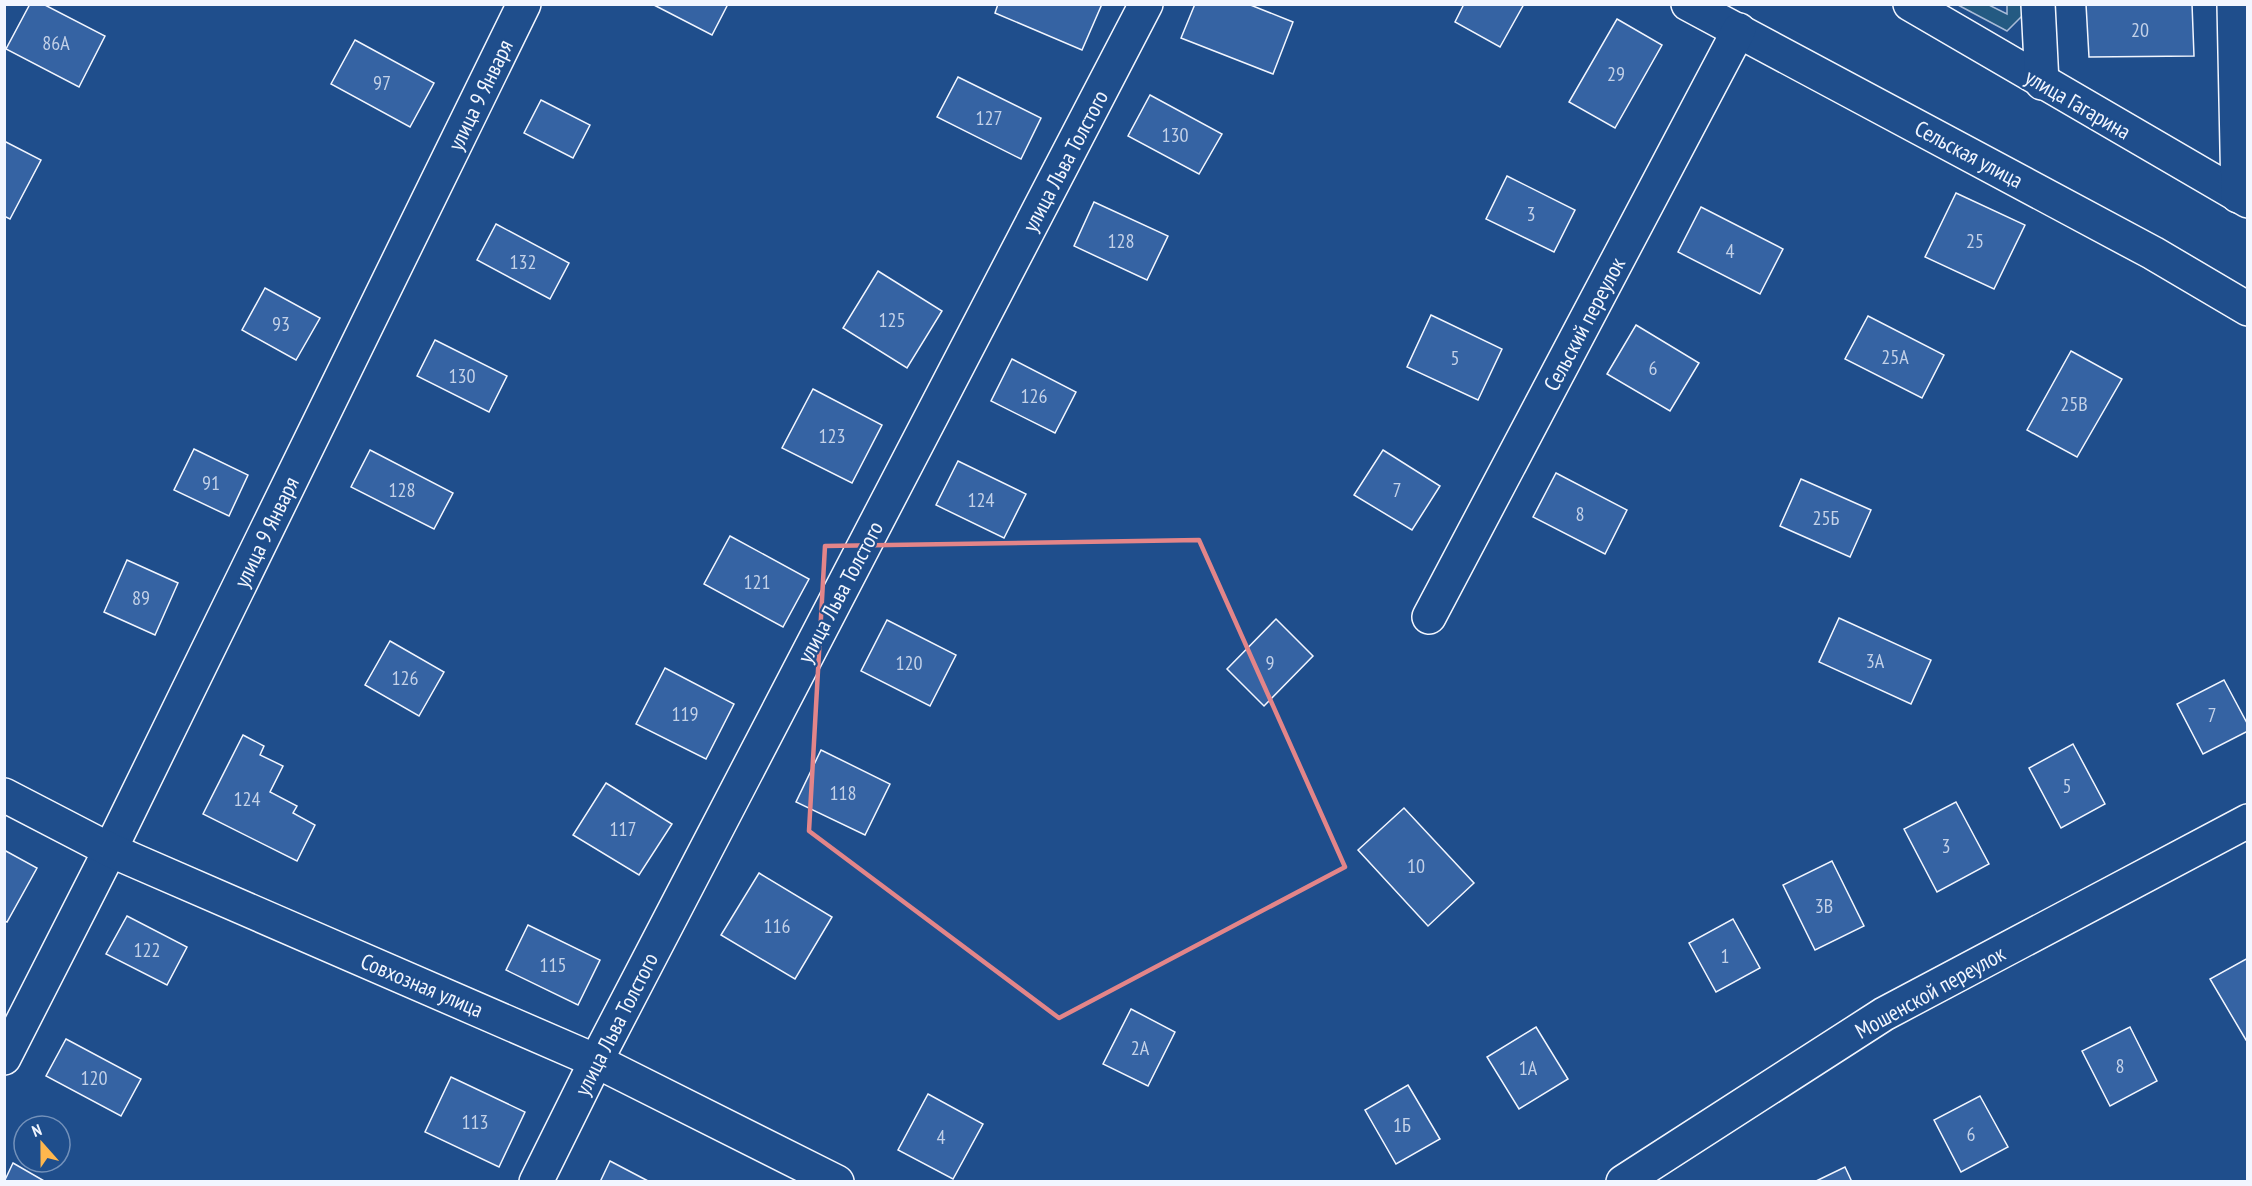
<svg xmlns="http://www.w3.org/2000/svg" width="2252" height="1186" font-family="'PT Sans Narrow',sans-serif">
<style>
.green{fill:#245a82;stroke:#a8bbd7;stroke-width:1.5}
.building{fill:#3563a3;stroke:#f2f6ff;stroke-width:1.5}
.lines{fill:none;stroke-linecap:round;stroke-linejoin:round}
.minor-casing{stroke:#f2f6ff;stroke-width:36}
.major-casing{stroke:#f2f6ff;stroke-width:36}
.minor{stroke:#1f4e8c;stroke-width:33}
.major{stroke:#1f4e8c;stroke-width:33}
.marked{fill:none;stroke:#e38589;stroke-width:4.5;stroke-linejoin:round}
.labels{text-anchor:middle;stroke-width:4.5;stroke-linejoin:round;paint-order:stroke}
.number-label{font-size:20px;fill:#c3d1e8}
.street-label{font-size:22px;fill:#f2f6ff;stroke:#1f4e8c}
</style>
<rect width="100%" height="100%" fill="#1f4e8c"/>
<!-- green -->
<polygon class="green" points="1958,5 1989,5 2007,14 2007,5 2027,5 2028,10 2007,31"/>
<!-- building -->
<g class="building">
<polygon points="30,4 43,4 105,36 79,87 6,49"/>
<polygon points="652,4 728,4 712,35"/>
<polygon points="998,4 1102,4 1082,50 995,13"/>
<polygon points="1195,4 1248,4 1293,22 1273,74 1181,38"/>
<polygon points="1464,4 1524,4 1500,47 1455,22"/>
<polygon points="2086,4 2192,4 2194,56 2089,57"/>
<polygon points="1617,19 1662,45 1615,128 1569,102"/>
<polygon points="355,40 434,83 410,127 331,84"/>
<polygon points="958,77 1041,118 1021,159 937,117"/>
<polygon points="1150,95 1222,134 1199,174 1128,136"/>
<polygon points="541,100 590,125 573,158 524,133"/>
<polygon points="4,141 41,160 10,219 4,216"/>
<polygon points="1507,176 1575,210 1554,252 1486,219"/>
<polygon points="1956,193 2025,225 1994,289 1925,257"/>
<polygon points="1094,202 1168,236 1147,280 1074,246"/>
<polygon points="1701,207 1783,249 1760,294 1678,252"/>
<polygon points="496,224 569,263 550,299 477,260"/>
<polygon points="878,271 942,311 907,368 843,328"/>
<polygon points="265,288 320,318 296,360 242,330"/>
<polygon points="1431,315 1502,349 1478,400 1407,367"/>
<polygon points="1868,316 1944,355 1922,398 1845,359"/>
<polygon points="1636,325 1699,363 1670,411 1607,374"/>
<polygon points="435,340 507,376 489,412 417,376"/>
<polygon points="2071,351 2122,379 2077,457 2027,430"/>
<polygon points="1012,359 1076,392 1055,433 991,401"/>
<polygon points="813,389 882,425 852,483 782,448"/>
<polygon points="194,449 248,475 229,516 174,490"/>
<polygon points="370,450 453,493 434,529 351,487"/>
<polygon points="1383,450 1440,486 1412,530 1354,495"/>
<polygon points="958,461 1026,494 1004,538 936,505"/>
<polygon points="1556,473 1627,510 1605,554 1533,517"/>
<polygon points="1801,479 1871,510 1850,557 1780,526"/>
<polygon points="730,536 809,579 783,627 704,584"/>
<polygon points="127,560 178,583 155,635 104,612"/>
<polygon points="1839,618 1931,660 1911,704 1819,662"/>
<polygon points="1276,619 1313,656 1264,706 1227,669"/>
<polygon points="887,620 956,655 930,706 861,671"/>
<polygon points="390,641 444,672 419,716 365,685"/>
<polygon points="665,668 734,704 706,759 636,724"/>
<polygon points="2224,680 2248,725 2248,731 2203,754 2177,704"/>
<polygon points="243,735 264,746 260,755 283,766 270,792 297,806 293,813 315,825 297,861 203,814"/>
<polygon points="2073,744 2105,804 2061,828 2029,768"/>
<polygon points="821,750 890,784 865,835 796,802"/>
<polygon points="606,783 672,824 639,875 573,835"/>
<polygon points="1956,802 1989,864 1937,892 1904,829"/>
<polygon points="1404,808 1474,883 1428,926 1358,850"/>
<polygon points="4,850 37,868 7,922 4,921"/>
<polygon points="1832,861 1864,926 1815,950 1783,885"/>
<polygon points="759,873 832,917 795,979 721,935"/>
<polygon points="127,916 187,947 167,985 106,954"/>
<polygon points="1733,919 1760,968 1716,992 1689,943"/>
<polygon points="528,925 600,960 578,1005 506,970"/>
<polygon points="2248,958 2248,1039 2246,1040 2210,979"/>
<polygon points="1131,1009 1175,1032 1148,1086 1103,1064"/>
<polygon points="1536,1027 1568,1079 1519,1109 1487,1057"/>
<polygon points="2130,1027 2157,1081 2110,1106 2082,1051"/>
<polygon points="66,1039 141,1079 121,1116 46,1076"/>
<polygon points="451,1077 525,1112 499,1167 425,1132"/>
<polygon points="1408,1085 1440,1139 1396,1164 1365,1110"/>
<polygon points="928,1094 983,1124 953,1179 898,1150"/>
<polygon points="1980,1096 2008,1147 1961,1172 1934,1120"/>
<polygon points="610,1161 650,1182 600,1182"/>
<polygon points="13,1163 46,1182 4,1182"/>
<polygon points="1845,1167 1852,1182 1814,1182"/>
</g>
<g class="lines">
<!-- minor casing -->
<g class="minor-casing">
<g id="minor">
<polyline points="1688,4 2153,253 2248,309"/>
<polyline points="1910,4 2248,201"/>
<polyline points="2038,4 2042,83"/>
<polyline points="2234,4 2238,196"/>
<polyline points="1429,617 1739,30"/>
<polyline points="4,1058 110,850 524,4"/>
<polyline points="536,1182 596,1061 1146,4"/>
<polyline points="1623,1182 1884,1014 2248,821"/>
</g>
</g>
<!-- major casing -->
<g class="major-casing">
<polyline id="major" points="4,795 110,850 596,1061 837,1182"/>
</g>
<!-- minor -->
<use href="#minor" class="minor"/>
<!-- major -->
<use href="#major" class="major"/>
</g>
<!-- marked area -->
<path class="marked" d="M1199,540L1345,867L1059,1018L809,831L825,546Z"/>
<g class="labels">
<!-- number labels -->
<g class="number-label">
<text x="2140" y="37">20</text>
<text x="56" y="50">86А</text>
<text x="1616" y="81">29</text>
<text x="382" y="90">97</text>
<text x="989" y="125">127</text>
<text x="1175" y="142">130</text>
<text x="1531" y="221">3</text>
<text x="1121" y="248">128</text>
<text x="1975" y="248">25</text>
<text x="1730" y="258">4</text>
<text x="523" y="269">132</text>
<text x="892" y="327">125</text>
<text x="281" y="331">93</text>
<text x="1895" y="364">25А</text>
<text x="1455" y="365">5</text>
<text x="1653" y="375">6</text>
<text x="462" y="383">130</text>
<text x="1034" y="403">126</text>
<text x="2074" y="411">25В</text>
<text x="832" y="443">123</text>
<text x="211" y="490">91</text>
<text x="402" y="497">128</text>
<text x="1397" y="497">7</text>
<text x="981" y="507">124</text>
<text x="1580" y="521">8</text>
<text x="1826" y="525">25Б</text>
<text x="757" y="589">121</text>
<text x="141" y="605">89</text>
<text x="1875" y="668">3А</text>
<text x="909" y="670">120</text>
<text x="1270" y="670">9</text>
<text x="405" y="685">126</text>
<text x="685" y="721">119</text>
<text x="2212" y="722">7</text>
<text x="2067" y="793">5</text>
<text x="843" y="800">118</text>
<text x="247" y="806">124</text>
<text x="623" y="836">117</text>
<text x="1946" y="853">3</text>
<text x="1416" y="873">10</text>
<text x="1824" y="913">3В</text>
<text x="777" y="933">116</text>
<text x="147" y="957">122</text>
<text x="1725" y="963">1</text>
<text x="553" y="972">115</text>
<text x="1140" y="1055">2А</text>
<text x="2120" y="1073">8</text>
<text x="1528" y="1075">1А</text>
<text x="94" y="1085">120</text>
<text x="475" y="1129">113</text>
<text x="1402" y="1132">1Б</text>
<text x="1971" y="1141">6</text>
<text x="941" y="1144">4</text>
</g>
<!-- street labels -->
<g class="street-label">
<text transform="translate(480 95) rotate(-64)" y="8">улица 9 Января</text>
<text transform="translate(2078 104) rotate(30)" y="8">улица Гагарина</text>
<text transform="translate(1969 154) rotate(28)" y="8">Сельская улица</text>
<text transform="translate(1065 161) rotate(-62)" y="8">улица Льва Толстого</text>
<text transform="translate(1584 324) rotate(-62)" y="8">Сельский переулок</text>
<text transform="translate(266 532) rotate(-64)" y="8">улица 9 Января</text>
<text transform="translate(840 592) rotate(-62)" y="8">улица Льва Толстого</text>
<text transform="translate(422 985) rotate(23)" y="8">Совхозная улица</text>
<text transform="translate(1930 992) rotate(-29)" y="8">Мошенской переулок</text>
<text transform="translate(616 1024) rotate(-63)" y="8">улица Льва Толстого</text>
</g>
</g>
<!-- border -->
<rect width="2252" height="1186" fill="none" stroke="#f2f6ff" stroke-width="12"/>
<!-- north arrow -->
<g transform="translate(42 1144) rotate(339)"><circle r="28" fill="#1f4e8c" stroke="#7391ba" stroke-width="1.5"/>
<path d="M0-4.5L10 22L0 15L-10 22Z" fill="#ffb74d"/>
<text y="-9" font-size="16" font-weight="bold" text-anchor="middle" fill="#f2f6ff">N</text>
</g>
</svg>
